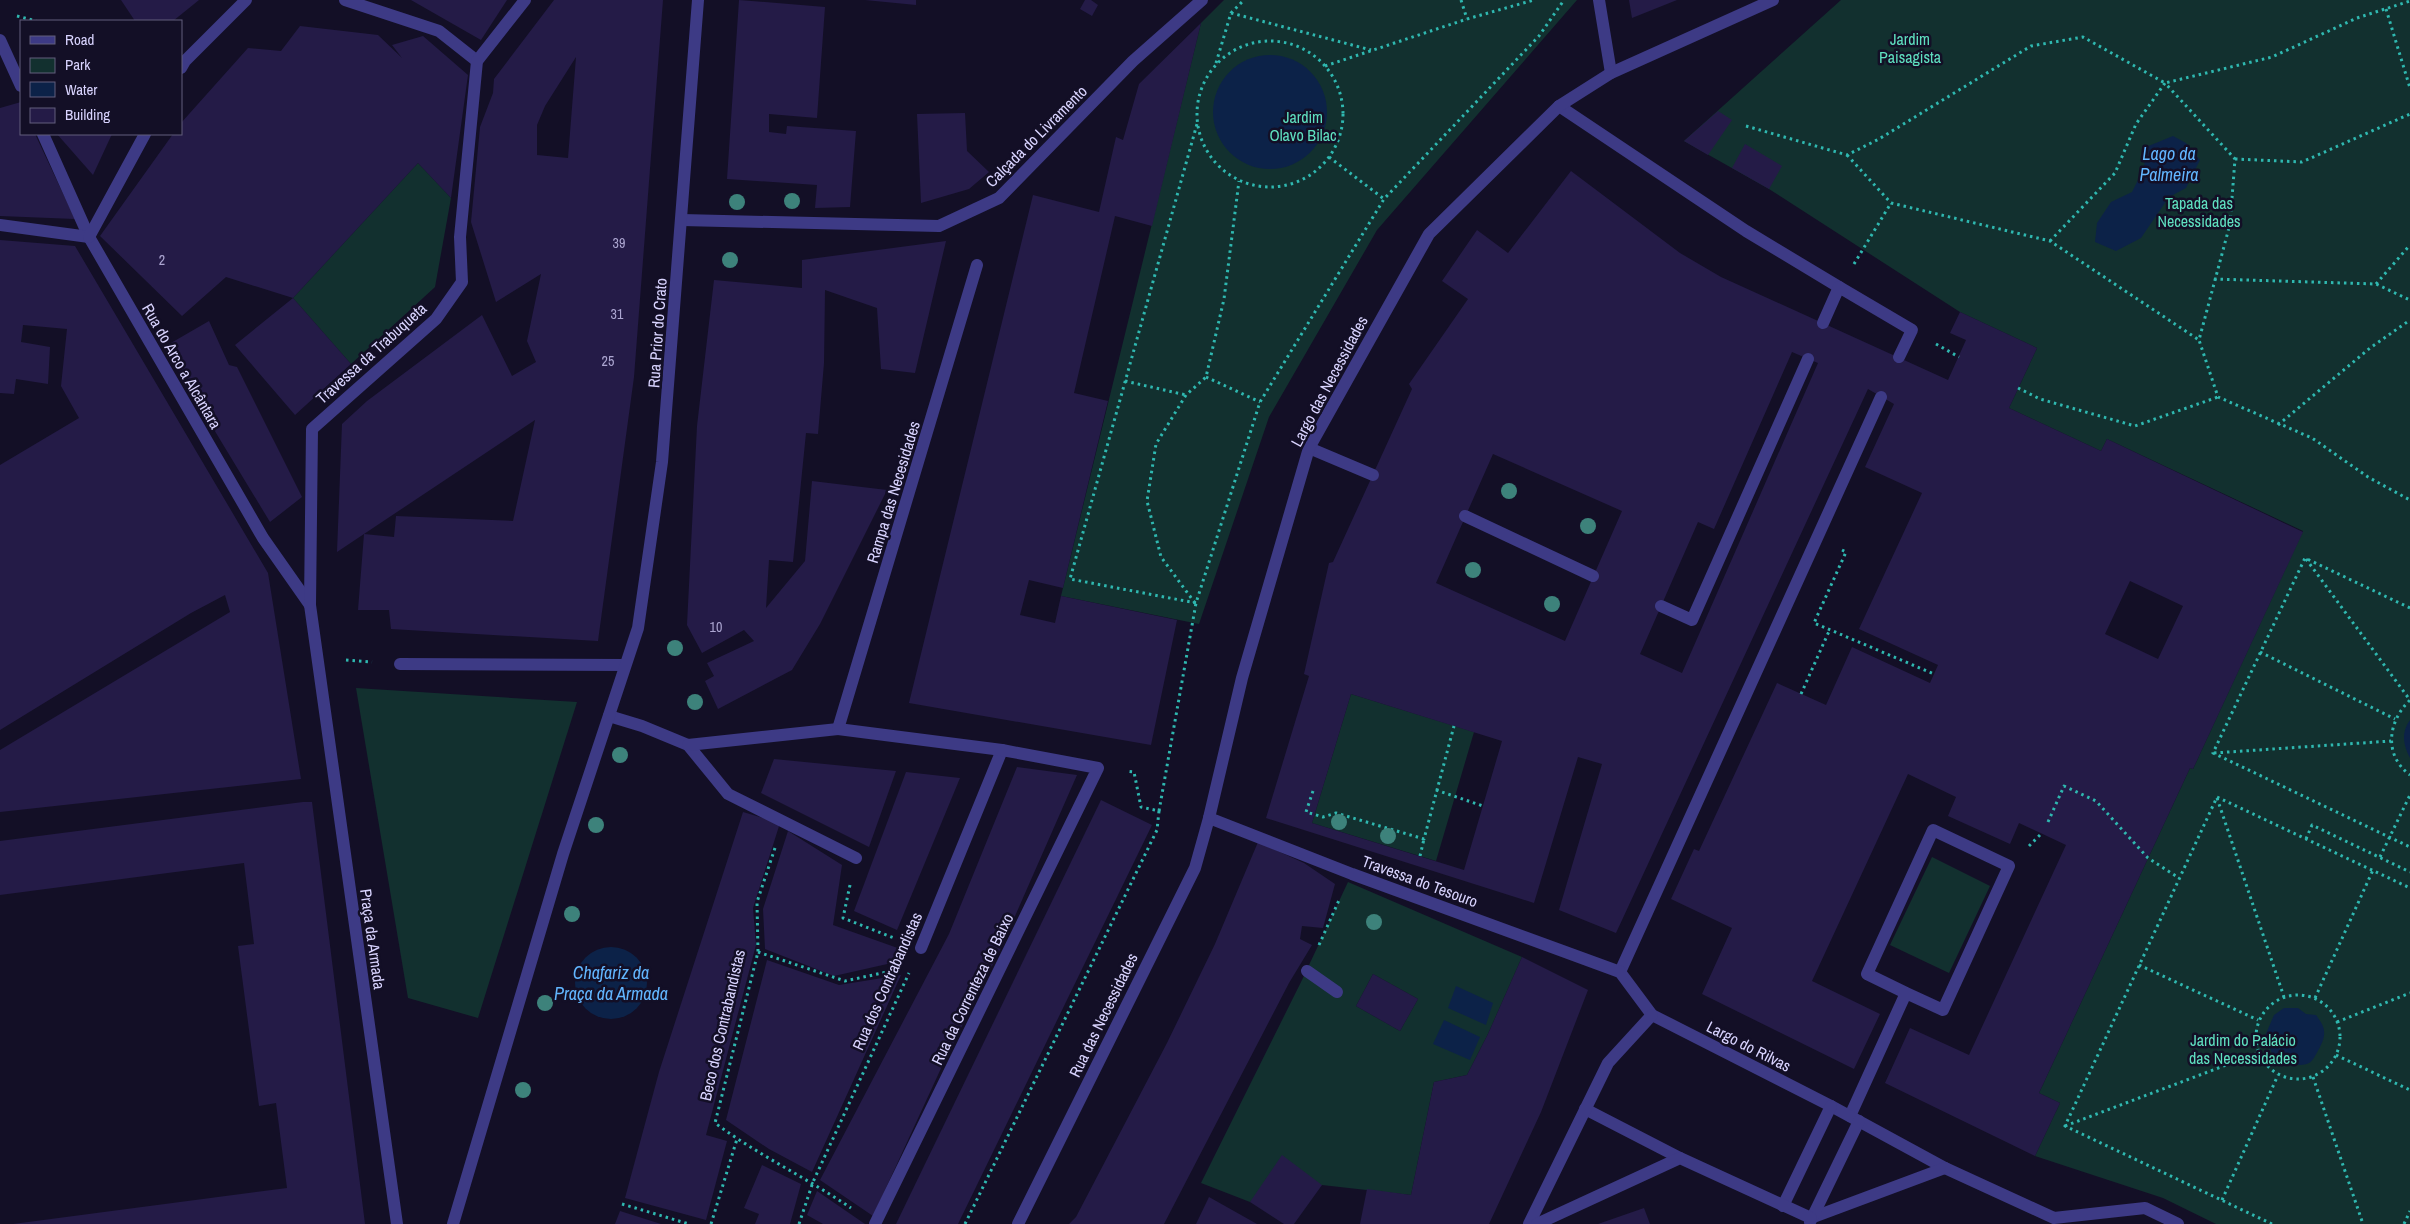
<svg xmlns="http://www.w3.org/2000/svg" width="2410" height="1224" font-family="'Archivo Narrow',sans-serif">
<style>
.green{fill:#12302f;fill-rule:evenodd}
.water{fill:#0c2248}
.building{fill:#241b47;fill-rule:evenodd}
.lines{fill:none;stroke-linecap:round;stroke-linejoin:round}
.path{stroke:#2fb8b0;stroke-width:3;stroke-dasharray:2.5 4;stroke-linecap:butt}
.service{stroke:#3d3a85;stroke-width:12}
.minor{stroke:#3d3a85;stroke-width:12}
.tertiary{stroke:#3d3a85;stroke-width:12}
.tree{fill:#3d827b}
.labels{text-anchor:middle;stroke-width:5;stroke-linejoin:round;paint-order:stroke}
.number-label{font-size:14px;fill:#aca6d1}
.park-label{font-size:16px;fill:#5fe0c0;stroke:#130f26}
.street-label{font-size:16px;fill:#d9d4ff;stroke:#130f26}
.water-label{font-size:18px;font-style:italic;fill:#62b6ff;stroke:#130f26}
</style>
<rect width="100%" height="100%" fill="#130f26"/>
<!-- green -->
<g class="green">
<polygon points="1224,0 1577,0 1377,230 1269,417 1199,624 1061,596 1201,23"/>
<polygon points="1841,0 2410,0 2410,1224 2216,1224 2163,1198 2035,1156 2060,1103 2039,1093 2190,768 2193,769 2303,531 2107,439 2101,451 2009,408 2037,348 1960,312 1769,189 1684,141"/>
<polygon points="418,163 451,198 435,287 351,364 293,298"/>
<polygon points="356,688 577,702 478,1018 408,998"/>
<polygon points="1351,694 1474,732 1436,861 1312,823"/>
<polygon points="1932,857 1990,886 1949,973 1890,945"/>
<path d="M1348,882L1522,957L1488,1034L1467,1075L1434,1082L1411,1195L1322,1185L1250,1202L1201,1183L1302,980ZM1373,974L1418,999L1400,1031L1356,1006Z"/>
</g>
<!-- water -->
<g class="water">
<circle cx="1270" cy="112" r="57"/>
<polygon points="2173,136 2186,143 2200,160 2186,188 2169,197 2141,238 2116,251 2095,242 2097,223 2111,202 2132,192 2144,168 2146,147"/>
<path d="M2410,720V758C2403,745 2401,732 2410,720Z"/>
<circle cx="611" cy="983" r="36"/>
<polygon points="1456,986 1493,1003 1486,1025 1448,1008"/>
<path d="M2284,1008H2298L2306,1014L2316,1015C2325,1027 2327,1033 2320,1047C2310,1065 2312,1065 2290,1065L2283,1057L2273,1056L2265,1036L2274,1015Z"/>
<polygon points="1444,1020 1480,1037 1470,1060 1433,1044"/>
</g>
<!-- building -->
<g class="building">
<polygon points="121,0 199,0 173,21 135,21"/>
<polygon points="411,0 507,0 481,40"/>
<path d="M554,0H663L634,377L598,641L391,629L389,610H358L364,534L394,537L396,516L513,521L535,420L337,552L342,424L367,401L482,315L512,376L536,362L527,341L541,274L496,302L471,222L480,127L493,93L494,79ZM576,57L568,158L537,155V125L545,106Z"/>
<polygon points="739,0 825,7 817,118 769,114 769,132 786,134 787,126 856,131 850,207 815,208 817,185 727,179"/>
<polygon points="865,0 916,0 916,5"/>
<polygon points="1085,0 1091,0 1098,5 1092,16 1080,9"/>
<polygon points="1629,0 1677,0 1632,18"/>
<polygon points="1201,23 1152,226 1115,216 1074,393 1108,401 1063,588 1029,580 1020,615 1055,623 1061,596 1177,620 1151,745 909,703 1033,195 1099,212 1116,137 1123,140 1139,84"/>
<polygon points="300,26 378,35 402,58 392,45 423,36 468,75 451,198 418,163 293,298 351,364 295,415 235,345 293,298 226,277 182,316 100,236 173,134 181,134 181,123 248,48 281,51"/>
<polygon points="21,102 21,134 35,134 75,219 0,216 0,108"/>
<polygon points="1718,111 1732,120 1708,155 1684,141"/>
<polygon points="965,113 967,151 989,172 969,189 921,203 917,114"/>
<polygon points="57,134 112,134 93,175"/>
<polygon points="1745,144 1782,166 1769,189 1732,168"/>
<path d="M1571,171L1680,253L1721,277L1948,380L1966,340L1950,333L1960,312L2037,348L2009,408L2101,451L2107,439L2303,532L2193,769L2190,768L2039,1093L2060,1103L2035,1156L1885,1083L1910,1028L1969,1055L2066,845L2019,823L2010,844L1948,816L1956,797L1908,774L1812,981L1880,1014L1854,1069L1702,994L1732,928L1671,899L1694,849L1699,851L1777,683L1826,705L1852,647L1930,683L1938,665L1859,629L1922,493L1865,467L1894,404L1868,389L1616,933L1559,910L1602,764L1578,757L1534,903L1266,818L1309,676L1304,674L1329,563L1333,562L1412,389L1409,384L1468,299L1442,281L1477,230L1508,253ZM1792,352L1818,363L1682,673L1640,654L1698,522L1714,529ZM1493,454L1622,511L1565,641L1436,583ZM2130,581L2183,606L2158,659L2105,634ZM1351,694L1502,741L1464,870L1312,823Z"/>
<polygon points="0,240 75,246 268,573 301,779 0,812 0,750 230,612 225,595 191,613 0,730 0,465 79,418 61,386 67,329 23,325 21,342 50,347 48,384 16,379 14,394 0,393"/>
<polygon points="946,241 915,373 881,369 877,308 825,290 824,363 818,434 806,433 793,562 769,560 766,608 805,561 812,481 887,490 820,624 792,670 718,709 705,681 714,676 707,663 754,641 744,630 702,653 687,625 697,426 714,280 802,288 802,260"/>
<polygon points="209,321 229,365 237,367 302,497 270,522 164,347"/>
<polygon points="774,759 896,771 869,847 761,793"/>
<polygon points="1017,767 1077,775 1001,948 943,1064 873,1216 820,1180 949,934"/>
<polygon points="906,772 960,778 897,930 854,911"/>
<polygon points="1101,800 1152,825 958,1224 896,1224"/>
<polygon points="303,802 312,802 365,1224 13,1224 287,1188 276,1103 259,1106 238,946 254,944 244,863 0,895 0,841"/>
<polygon points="743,812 780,823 753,908 756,945 706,1135 727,1141 706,1220 625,1198 659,1072"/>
<polygon points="788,831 842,865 833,925 906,951 905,960 834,976 765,949 763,909"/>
<polygon points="1258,842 1304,863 1335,884 1323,928 1302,926 1300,939 1312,945 1289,983 1164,1224 1069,1224 1076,1217 1167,1043 1215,944"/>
<polygon points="1522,957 1588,990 1541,1112 1489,1224 1360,1224 1367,1189 1411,1195 1434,1082 1467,1075 1488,1034"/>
<polygon points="767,960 839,985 901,975 812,1172 769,1149 726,1120"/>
<polygon points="1373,974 1418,999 1400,1031 1356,1006"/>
<polygon points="1282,1155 1322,1185 1294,1224 1284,1224 1250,1202"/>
<polygon points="762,1165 801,1184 790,1224 755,1224 759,1214 744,1208"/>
<polygon points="817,1191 865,1224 823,1224 807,1215"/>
<polygon points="1209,1197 1257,1224 1196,1224"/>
<polygon points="1644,1208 1650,1224 1598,1224"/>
<polygon points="620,1211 661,1224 615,1224"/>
</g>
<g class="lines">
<!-- path -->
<g class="path">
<polyline points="1461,0 1467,19"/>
<polyline points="2386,9 2410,88"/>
<polyline points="1231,13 1371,50"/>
<polyline points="17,16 36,21"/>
<circle cx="1270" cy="114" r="73"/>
<polyline points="1216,63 1231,13 1244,0"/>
<polyline points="1325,66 1467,19 1534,0"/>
<polyline points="1746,126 1847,155 1879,139 2031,46 2083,37 2165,83 2272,57 2357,18 2410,1"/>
<polyline points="1847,155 1891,203 2050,241 2199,340"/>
<polyline points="1329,157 1384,199"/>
<polyline points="2235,159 2302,162 2410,114"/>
<polyline points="2050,241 2115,173 2136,124 2165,83 2235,159 2230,224 2199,340 2218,397 2312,438 2368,477 2410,500"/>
<polyline points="1854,264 1891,203"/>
<polyline points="2214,279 2376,284 2410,300"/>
<polyline points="2376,284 2410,245"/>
<polyline points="1936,344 1959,357"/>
<polyline points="1206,377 1260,402"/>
<polyline points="1125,381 1186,395"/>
<polyline points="2018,388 2040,399 2135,426 2218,397"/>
<polyline points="2278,425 2370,348 2410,320"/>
<polyline points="1842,550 1846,552 1814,623 1934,674"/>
<path d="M2306,559L2410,700C2388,721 2383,755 2410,775"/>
<polyline points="1195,603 1161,557 1147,501 1156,444 1186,395 1206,377 1224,299 1239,181"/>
<polyline points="1196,603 1070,579 1197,124"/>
<polyline points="2410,608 2305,558 2213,753 2410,847"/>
<polyline points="2260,652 2395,719"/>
<polyline points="346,660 372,662"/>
<polyline points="1801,694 1830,629"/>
<polyline points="2214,753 2391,741"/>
<polyline points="1436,790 1483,806"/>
<polyline points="1313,791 1306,812 1323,817 1336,813 1424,839 1454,726"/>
<polyline points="2217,798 2284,997"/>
<polyline points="1159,811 1196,603 1260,402 1384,199 1539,36 1564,0"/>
<polyline points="2048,822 2064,786 2096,801 2148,858 2179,878"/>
<polyline points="2306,839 2312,825 2410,872"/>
<polyline points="2029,846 2041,834"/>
<path d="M775,848L757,902L758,952L715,1123C758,1155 807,1178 851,1208"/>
<polyline points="1420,856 1424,839"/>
<polyline points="2380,857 2410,795"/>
<polyline points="850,885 843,918 894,938"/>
<polyline points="1319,945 1340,898"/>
<polyline points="758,952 845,981 901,969"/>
<polyline points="2139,965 2258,1020"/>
<circle cx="2298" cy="1037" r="42"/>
<polyline points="2315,998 2373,870"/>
<polyline points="2337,1022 2410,993"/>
<polyline points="2336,1055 2410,1090"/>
<polyline points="2313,1077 2363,1224"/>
<polyline points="2065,1126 2258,1053"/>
<polyline points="2222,1200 2278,1075"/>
<polyline points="622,1204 689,1224"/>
<polyline points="711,1224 737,1139"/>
<polyline points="799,1224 813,1182 909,973"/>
<polyline points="965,1224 1157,830 1159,811 1141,807 1134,772 1126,771"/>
<polyline points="2272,1224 2065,1126 2217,797 2410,888"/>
<polyline points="2404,1224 2410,1211"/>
</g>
<!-- service -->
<g class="service">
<polyline points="345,0 439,31 477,61"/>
<polyline points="1559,106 1746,231 1839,287"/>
<polyline points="1823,323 1839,287 1912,330 1899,357"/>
<polyline points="1309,448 1373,475"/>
<polyline points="1465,516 1593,576"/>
<polyline points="1661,606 1692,620 1808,359"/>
<polyline points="400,664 625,665"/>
<polyline points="1307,971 1337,992"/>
<polyline points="1620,972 1881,397"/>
<polyline points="1850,1116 1906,993 1867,974 1933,830 2009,866 1943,1010 1906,993"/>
</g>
<!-- minor -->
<g class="minor">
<polyline points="1599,0 1611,73"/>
<polyline points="0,40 21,86"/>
<polyline points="181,68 185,61 246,0"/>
<polyline points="43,134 89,237 263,538 310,605"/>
<polyline points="682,220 939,226 999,198 1133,61 1202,0"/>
<polyline points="0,225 89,237"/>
<polyline points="89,237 145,134"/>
<polyline points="609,716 642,726 688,745 728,794 856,858"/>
<polyline points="688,745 838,729"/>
<polyline points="1209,818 1352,874 1620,972 1652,1015 1831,1106 1945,1168 2054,1218 2145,1208 2178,1224"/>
<polyline points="921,948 1002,750"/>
<polyline points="1585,1109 1680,1158"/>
<polyline points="1783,1206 1831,1106"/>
<polyline points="1811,1218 1945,1168"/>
<polyline points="1810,1222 1859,1121"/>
<polyline points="397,1224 310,605 312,429 436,319 462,282 460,237 477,61 525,0"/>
<polyline points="875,1224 1098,768 1002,750 838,729 977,265"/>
<polyline points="1018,1224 1195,868 1209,818 1242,678 1309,448 1429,234 1559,106 1611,73 1773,0"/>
<polyline points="1529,1224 1608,1063 1652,1015"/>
<polyline points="1537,1224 1680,1158 1811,1218"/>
</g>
<!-- tertiary -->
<polyline class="tertiary" points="453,1224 563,854 638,628 662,462 698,0"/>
</g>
<!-- trees -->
<g class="tree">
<circle cx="792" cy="201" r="8"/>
<circle cx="737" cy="202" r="8"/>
<circle cx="730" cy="260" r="8"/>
<circle cx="1509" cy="491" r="8"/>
<circle cx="1588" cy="526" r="8"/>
<circle cx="1473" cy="570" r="8"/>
<circle cx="1552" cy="604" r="8"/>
<circle cx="675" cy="648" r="8"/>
<circle cx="695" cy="702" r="8"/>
<circle cx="620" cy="755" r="8"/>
<circle cx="1339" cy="822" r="8"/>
<circle cx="596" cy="825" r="8"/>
<circle cx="1388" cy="836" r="8"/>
<circle cx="572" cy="914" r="8"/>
<circle cx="1374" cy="922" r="8"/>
<circle cx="545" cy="1003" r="8"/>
<circle cx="523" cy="1090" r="8"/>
</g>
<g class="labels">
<!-- number labels -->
<g class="number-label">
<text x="619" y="248">39</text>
<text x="162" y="265">2</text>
<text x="617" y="319">31</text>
<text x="608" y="366">25</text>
<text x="716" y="632">10</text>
</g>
<!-- park labels -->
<g class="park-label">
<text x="1910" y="45">Jardim<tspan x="1910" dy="18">Paisagista</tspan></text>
<text x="1303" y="123">Jardim<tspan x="1303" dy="18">Olavo Bilac</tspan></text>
<text x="2199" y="209">Tapada das<tspan x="2199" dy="18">Necessidades</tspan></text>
<text x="2243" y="1046">Jardim do Palácio<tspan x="2243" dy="18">das Necessidades</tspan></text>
</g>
<!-- street labels -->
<g class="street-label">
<text transform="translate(1036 136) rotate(-45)" y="6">Calçada do Livramento</text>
<text transform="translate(657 333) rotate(-86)" y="6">Rua Prior do Crato</text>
<text transform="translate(371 353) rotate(-42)" y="6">Travessa da Trabuqueta</text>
<text transform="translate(182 366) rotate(60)" y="6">Rua do Arco a Alcântara</text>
<text transform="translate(1329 381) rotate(-62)" y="6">Largo das Necessidades</text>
<text transform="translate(893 492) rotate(-73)" y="6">Rampa das Necesidades</text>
<text transform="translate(1420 881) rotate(20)" y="6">Travessa do Tesouro</text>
<text transform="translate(373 939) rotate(82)" y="6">Praça da Armada</text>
<text transform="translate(887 981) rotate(-66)" y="6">Rua dos Contrabandistas</text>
<text transform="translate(972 989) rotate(-64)" y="6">Rua da Correnteza de Baixo</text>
<text transform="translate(1103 1015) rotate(-64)" y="6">Rua das Necessidades</text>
<text transform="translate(722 1025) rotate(-77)" y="6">Beco dos Contrabandistas</text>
<text transform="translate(1749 1046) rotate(27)" y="6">Largo do Rilvas</text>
</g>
<!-- water labels -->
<g class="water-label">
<text x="2169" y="160">Lago da<tspan x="2169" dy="21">Palmeira</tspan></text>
<text x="611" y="979">Chafariz da<tspan x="611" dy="21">Praça da Armada</tspan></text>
</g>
</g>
<!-- legend -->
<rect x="20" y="20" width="162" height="115" fill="#130f26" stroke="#625e7d"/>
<rect x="30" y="36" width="25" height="8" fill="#3d3a85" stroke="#625e7d"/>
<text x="65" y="45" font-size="15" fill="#d9d4ff">Road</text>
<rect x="30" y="58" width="25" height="15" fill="#12302f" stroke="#625e7d"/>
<text x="65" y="70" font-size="15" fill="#d9d4ff">Park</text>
<rect x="30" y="82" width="25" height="15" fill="#0c2248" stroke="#625e7d"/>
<text x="65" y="95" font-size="15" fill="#d9d4ff">Water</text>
<rect x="30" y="108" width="25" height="15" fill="#241b47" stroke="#625e7d"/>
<text x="65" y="120" font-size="15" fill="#d9d4ff">Building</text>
</svg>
